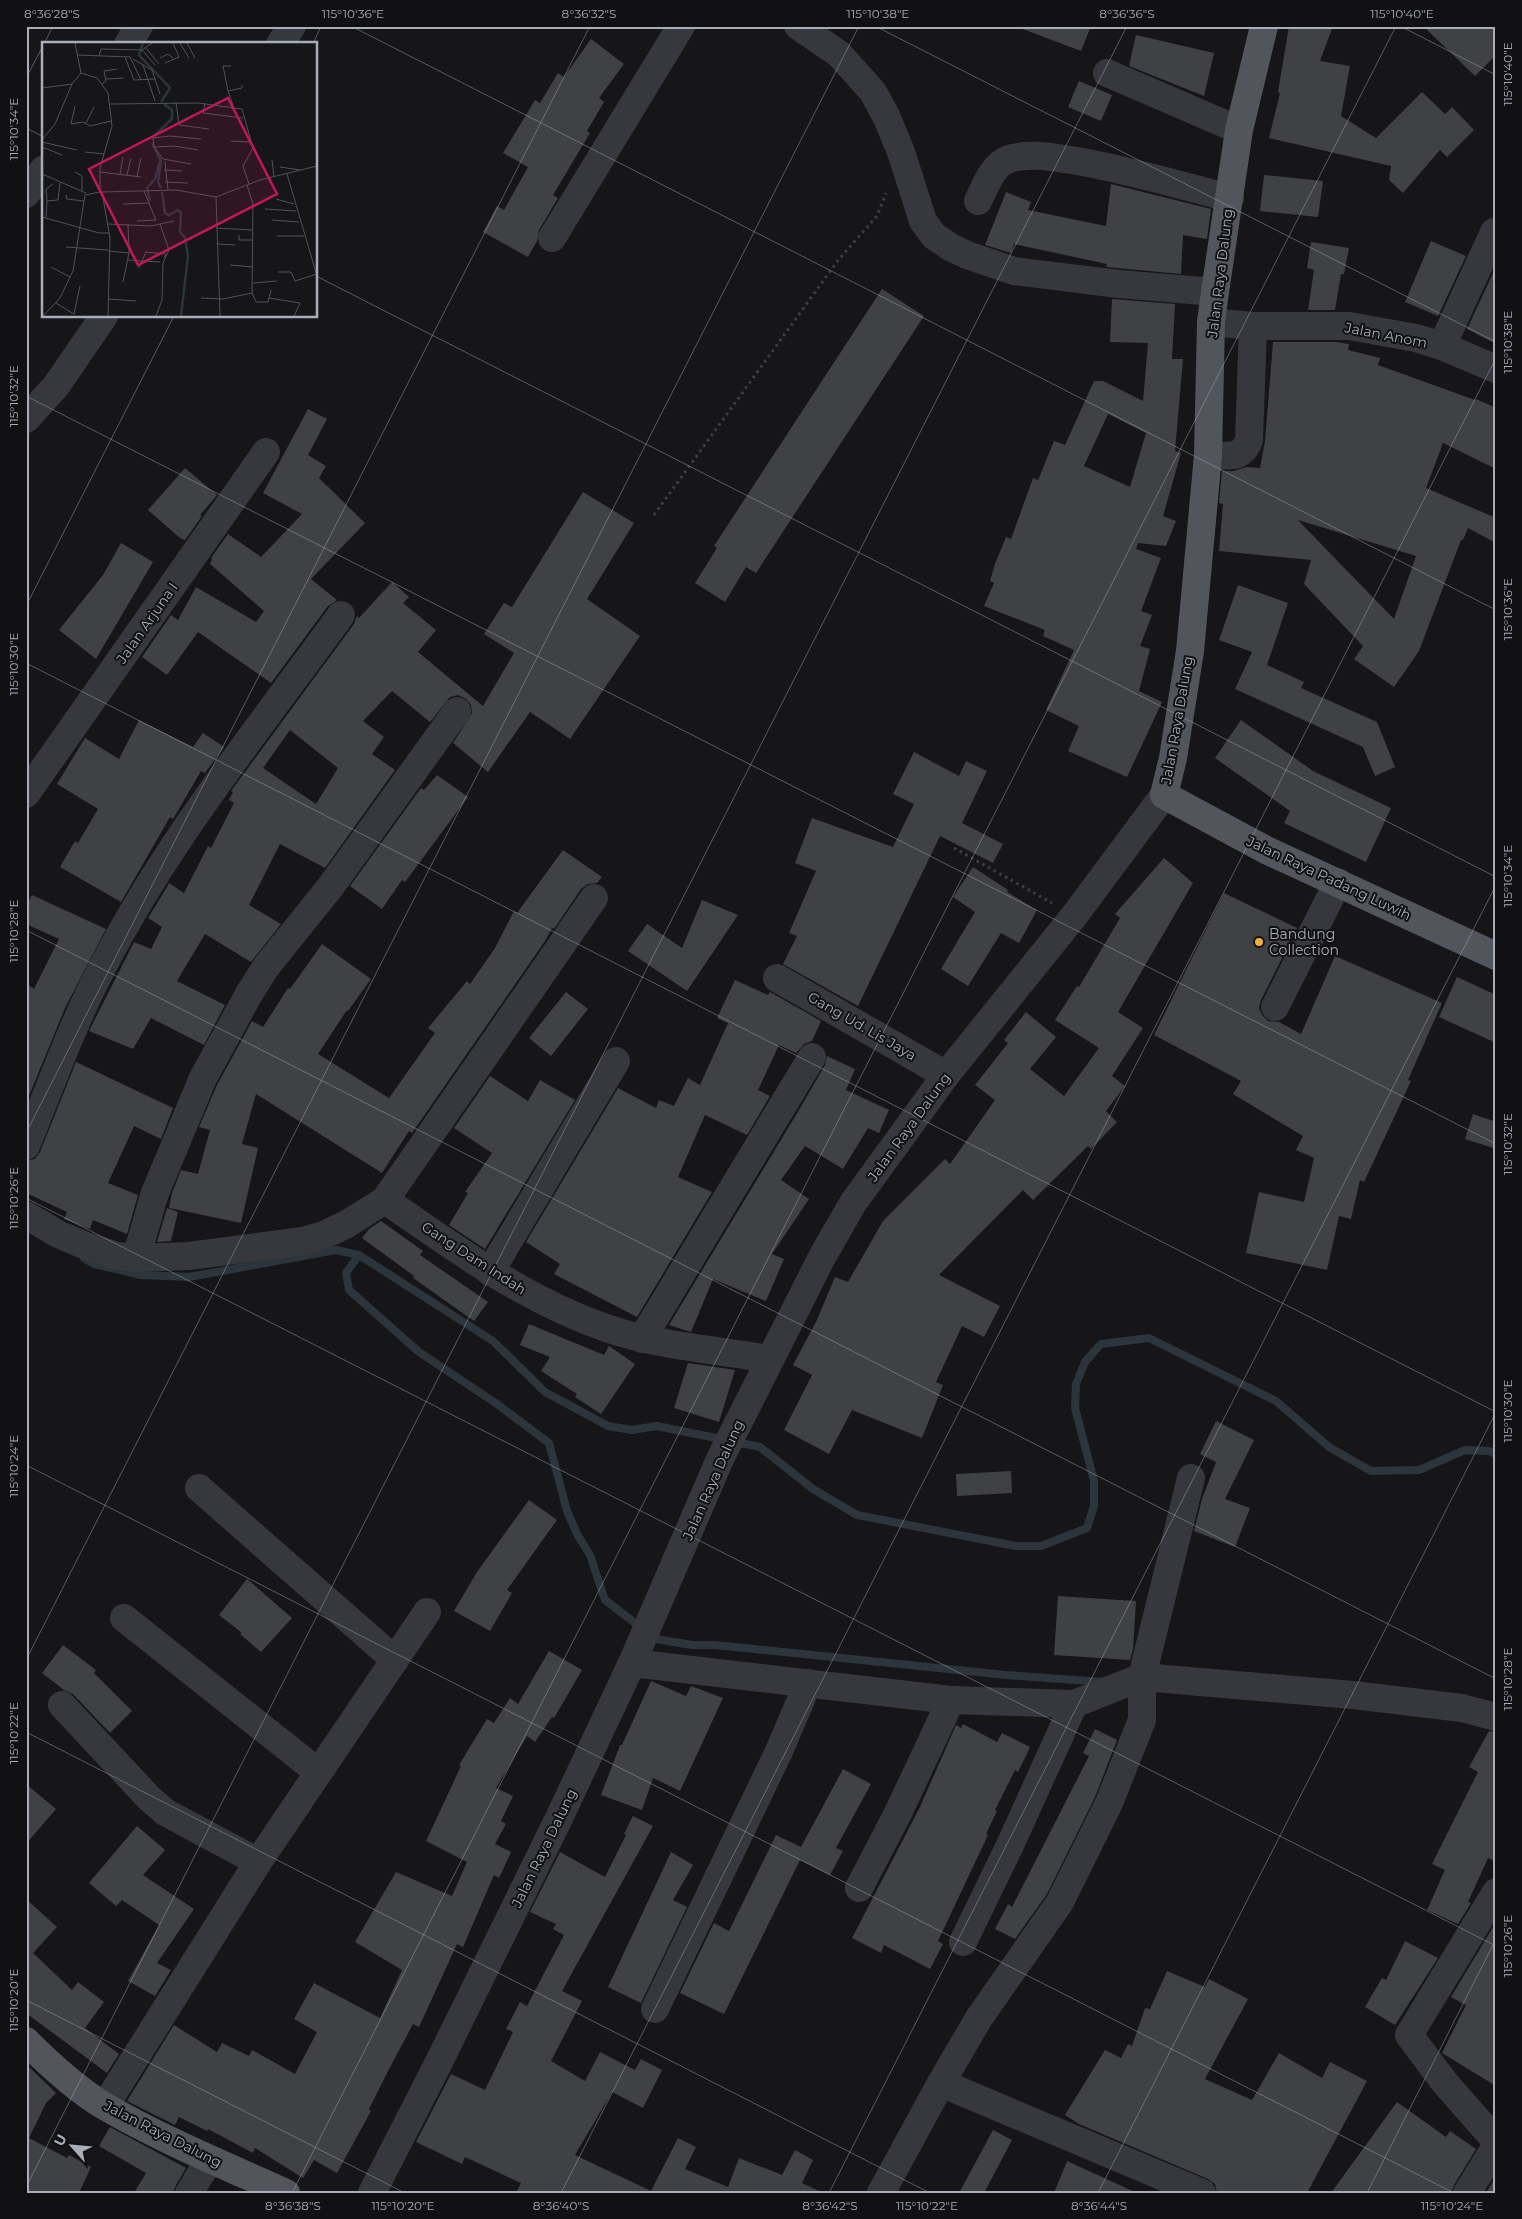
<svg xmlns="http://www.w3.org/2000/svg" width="1522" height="2219" font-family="Montserrat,sans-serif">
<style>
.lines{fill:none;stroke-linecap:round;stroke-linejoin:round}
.stream{stroke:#2c353c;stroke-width:8}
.building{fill:#404145;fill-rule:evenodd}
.path{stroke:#3d3f44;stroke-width:3;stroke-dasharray:2.5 4;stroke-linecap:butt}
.minor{stroke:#37383d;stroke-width:28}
.major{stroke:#53555c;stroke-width:28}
.ticks{fill:none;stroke:#a8adb8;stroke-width:1;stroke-opacity:0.45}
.poi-dot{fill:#f2b134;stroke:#111113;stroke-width:2}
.labels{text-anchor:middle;stroke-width:4;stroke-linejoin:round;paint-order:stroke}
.street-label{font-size:14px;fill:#a8adb8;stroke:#111113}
.poi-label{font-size:14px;fill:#a8adb8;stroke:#111113;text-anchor:start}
.inset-river{fill:none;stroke:#2c353c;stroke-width:2.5}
.inset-road{fill:none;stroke:#505258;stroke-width:1}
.view{fill:#c2185b;fill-opacity:0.15;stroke:#c2185b;stroke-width:2.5}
.inset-edge{fill:none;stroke:#a8adb8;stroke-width:2.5}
.neatline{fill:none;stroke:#a8adb8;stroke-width:2}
.ticks-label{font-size:12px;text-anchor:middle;fill:#a8adb8}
</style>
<rect width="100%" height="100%" fill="#161618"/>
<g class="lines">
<!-- stream -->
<g class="stream">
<polyline points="359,1255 346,1273 349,1290 419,1352 497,1404 549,1443 567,1511 577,1534 590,1555 605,1600 656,1639 692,1645 715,1645 1006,1675 1103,1682"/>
<polyline points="84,1258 94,1264 141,1275 189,1277 336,1250 359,1255 493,1341 545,1392 608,1426 632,1430 657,1426 760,1447 813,1489 857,1515 1016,1546 1041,1546 1087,1528 1094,1506 1094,1481 1075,1408 1076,1384 1085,1362 1101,1344 1149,1338 1276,1401 1329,1447 1371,1471 1419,1470 1465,1450 1489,1451 1496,1454"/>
</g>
</g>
<!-- building -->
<g class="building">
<polygon points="1020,26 1091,26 1081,51 1020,28"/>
<polygon points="1289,26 1333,26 1320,61 1350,66 1341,116 1376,138 1422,92 1445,114 1452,107 1474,130 1447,157 1440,150 1403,193 1389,180 1391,166 1269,138 1280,93 1278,92"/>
<polygon points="1423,26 1496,26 1496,55 1475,76"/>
<polygon points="1136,35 1214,53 1204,96 1129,66"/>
<polygon points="591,39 624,64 599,98 604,102 587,131 590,133 553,195 558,198 539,230 537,241 528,257 483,232 497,206 504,210 528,167 503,153 535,100 540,103 558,73 564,77"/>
<polygon points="1079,81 1112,95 1101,121 1068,107"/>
<polygon points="1264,175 1323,181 1318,217 1260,211"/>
<polygon points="1111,184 1211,209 1207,239 1183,235 1181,274 1106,267 1107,264 1014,244 1011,253 985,245 1006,192 1031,202 1028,210 1106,226"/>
<polygon points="1431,241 1466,256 1438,316 1405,302"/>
<polygon points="1311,242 1349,248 1344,274 1341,274 1335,310 1308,310 1314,270 1307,268"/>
<polygon points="1494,271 1496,272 1496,344 1467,329"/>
<polygon points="882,289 924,316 756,573 746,567 725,602 695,583 717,548 714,546"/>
<path d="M1112,299L1175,304L1172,359H1183L1175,451L1181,453L1163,516L1176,521L1166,546L1138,543L1136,549L1161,558L1141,611L1152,615L1140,646L1150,649L1139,691L1162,702L1127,777L1068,751L1079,726L1046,710L1074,650L1043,636L1045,630L984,606L994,583L990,581L995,564L1006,537L1011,539L1033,478L1038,480L1054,441L1065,445L1094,381H1103L1143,401L1148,343L1110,342ZM1108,414L1146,433L1130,487L1084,466Z"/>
<path d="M1273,342H1336L1349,344L1348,350L1380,358L1378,365L1475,400L1476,399L1496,408V469L1443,443L1426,488L1496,518V543L1468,528L1463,540H1461L1419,651L1394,687L1354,659L1363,646L1304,584L1311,560L1219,551L1223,504L1219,503L1222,471H1234L1246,467L1260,468L1265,441ZM1298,520L1416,556L1394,619L1322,545Z"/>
<polygon points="308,409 327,419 308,455 326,466 319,478 365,523 311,579 337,600 328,606 271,683 198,632 167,675 142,657 171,615 178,620 196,587 256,622 264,611 210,564 212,559 211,558 228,534 261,557 302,514 263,493"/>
<polygon points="185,468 217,495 200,515 202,516 185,540 180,538 148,510"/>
<path d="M583,492L634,523L587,599L640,636L570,739L530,712L488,772L453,743L472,713L471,705L466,699L458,695L450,697L430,722L392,691L363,721L384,737L372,754L395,770L325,868L280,844L249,905L281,924L251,962L205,934L177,981L225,1005L204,1045L151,1018L133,1049L89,1031L134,942L151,949L162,927L148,918L167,887L169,883L184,893L208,846L211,848L234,803L229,800L233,792L231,791L354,624L357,616L359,618L392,582L409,597L403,603L436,630L418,652L483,706L514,653L484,634L504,603L512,607ZM290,730L338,768L316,804L263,768Z"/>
<polygon points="121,543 153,562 96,659 59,630 103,575"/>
<polygon points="1238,585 1288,603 1267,665 1304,682 1301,688 1377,722 1395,767 1375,776 1363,747 1235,689 1252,652 1219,640"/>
<polygon points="139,720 193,747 203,733 224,747 205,773 201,771 173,819 170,817 121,902 60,867 75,841 78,843 98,809 57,784 85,738 119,759"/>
<polygon points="1241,720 1313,771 1391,808 1366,862 1284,823 1290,811 1215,758"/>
<polygon points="914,752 959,776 966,761 987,771 962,823 1003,844 993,863 940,836 858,1006 783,964 797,936 789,933 816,871 795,863 812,818 893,847 914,804 893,794"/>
<polygon points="437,775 468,797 405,882 402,880 382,909 350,886 421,788 424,790"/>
<polygon points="563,850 602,877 597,883 588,884 581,889 554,929 552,928 545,941 412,1133 409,1131 382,1173 256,1094 242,1144 258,1148 241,1223 169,1208 172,1193 181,1170 198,1174 210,1130 199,1127 217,1085 252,1021 263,1027 288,988 290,989 322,944 371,979 348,1011 347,1010 318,1054 389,1098 435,1033 428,1028 467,981 470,984 495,948 514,911 517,913"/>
<polygon points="1164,858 1193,883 1118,1012 1143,1028 1112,1076 1125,1086 1106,1111 1117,1122 1091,1149 1088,1146 1033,1200 1023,1190 939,1275 1000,1306 984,1337 962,1326 936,1382 943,1385 922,1438 852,1410 829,1454 784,1430 812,1375 793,1365 816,1322 835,1277 848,1282 883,1221 945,1159 950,1164 995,1100 975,1085 1008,1043 1004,1040 1026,1012 1056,1037 1030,1069 1064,1096 1099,1048 1055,1020 1077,986 1079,987 1120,918 1115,914"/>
<polygon points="973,867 1008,890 1007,892 1037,910 1019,943 1001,933 968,986 941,969 975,912 953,897"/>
<polygon points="1224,893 1297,928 1261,1000 1259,1008 1262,1015 1268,1021 1279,1022 1301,1034 1335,956 1442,1003 1408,1080 1411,1081 1364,1182 1360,1180 1351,1219 1339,1216 1327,1270 1246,1253 1259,1192 1304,1202 1314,1158 1296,1150 1303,1136 1233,1094 1241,1081 1154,1035"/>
<polygon points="32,895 106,929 65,1008 26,1103 26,983 34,989 59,939 26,924 26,906"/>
<polygon points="702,900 738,915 687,991 628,951 647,924 682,948"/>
<polygon points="1457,977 1496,995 1496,1043 1439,1017"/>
<polygon points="735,980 768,995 770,992 821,1021 812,1041 804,1044 796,1053 779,1045 758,1090 770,1096 747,1135 705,1115 678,1177 712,1192 637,1317 554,1274 560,1264 526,1242 618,1088 656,1108 659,1100 674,1106 688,1078 700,1085 728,1023 717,1018"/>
<polygon points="566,992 588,1009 551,1056 529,1038"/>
<polygon points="827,1056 855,1069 846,1090 889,1110 879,1133 868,1128 843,1169 805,1146 781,1180 809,1199 772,1254 784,1259 766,1301 713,1279 691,1332 669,1325 799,1110 825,1065"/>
<polygon points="76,1062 173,1108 161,1139 134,1126 108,1183 138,1195 127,1234 93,1220 90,1229 64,1219 67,1212 26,1193 26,1161 35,1159 40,1152"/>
<polygon points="490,1076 528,1101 540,1080 575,1100 485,1249 449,1225 468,1193 465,1192 492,1153 454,1128"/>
<polygon points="1473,1114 1496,1122 1496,1149 1465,1139"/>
<polygon points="167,1208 178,1212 171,1241 157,1242"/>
<polygon points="381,1221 423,1251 420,1255 488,1302 474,1321 413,1278 414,1276 362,1238 369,1229"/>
<polygon points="529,1324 604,1355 609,1346 635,1364 601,1414 575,1397 577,1394 541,1371 550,1357 520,1345"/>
<polygon points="688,1363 735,1370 719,1422 674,1408"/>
<polygon points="1216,1421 1254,1440 1225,1499 1250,1508 1235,1547 1194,1531 1202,1499 1216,1462 1200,1454"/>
<polygon points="1011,1471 1012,1493 957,1496 956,1474"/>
<polygon points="529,1500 557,1520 507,1590 512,1593 490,1631 454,1611 477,1572"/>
<polygon points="247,1579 292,1618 261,1652 240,1634 242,1633 219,1615"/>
<polygon points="1058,1596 1136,1601 1133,1649 1130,1660 1054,1655"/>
<polygon points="63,1645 96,1670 94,1673 132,1711 110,1733 73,1694 64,1690 42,1673"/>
<polygon points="549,1651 582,1670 554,1718 552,1717 535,1742 527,1736 496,1788 513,1796 501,1821 506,1824 495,1844 511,1852 499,1878 494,1875 463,1947 457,1944 419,2027 413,2024 387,2073 369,2109 371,2111 337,2173 314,2160 303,2178 255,2148 253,2153 208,2129 207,2131 179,2117 175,2125 127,2101 174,2025 217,2052 222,2043 249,2056 252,2050 295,2074 317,2032 294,2019 314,1983 380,2018 402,1970 355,1942 396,1872 452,1896 467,1862 426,1841 461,1766 459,1765 487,1719 494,1723 510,1698 518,1704"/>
<polygon points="651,1681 686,1696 691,1686 723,1698 680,1791 653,1778 642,1810 601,1795 620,1745 622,1745"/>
<polygon points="963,1724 997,1742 1002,1733 1030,1747 1018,1772 1015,1770 995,1810 997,1811 986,1834 988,1835 938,1941 943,1944 930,1969 884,1945 881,1953 852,1938 920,1807 956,1725 961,1728"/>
<polygon points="1095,1729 1117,1740 1095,1797 1047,1894 1015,1939 995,1929 1008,1904 1012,1907 1089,1756 1083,1753"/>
<polygon points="1489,1731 1496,1732 1496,1862 1488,1858 1468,1902 1471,1903 1458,1924 1427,1910 1445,1870 1432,1864 1478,1772 1469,1767"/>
<polygon points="843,1769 871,1784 836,1848 843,1851 830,1875 800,1860 724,2014 680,1993 714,1923 729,1931 776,1835 801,1847"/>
<polygon points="26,1784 56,1809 26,1844"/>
<polygon points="633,1816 653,1826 562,1991 582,2001 551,2061 585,2081 600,2052 635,2070 641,2059 662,2070 643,2108 612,2092 575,2155 651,2191 678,2138 696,2147 685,2169 728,2187 739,2158 782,2175 795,2150 813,2160 802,2183 823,2193 516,2193 521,2183 465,2157 462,2164 416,2142 451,2074 485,2090 513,2032 506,2029 520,2002 527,2006 564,1935 553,1929 556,1924 530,1912 560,1852 605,1877 626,1835 624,1834"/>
<polygon points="137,1826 165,1850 143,1875 194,1909 157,1963 171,1970 155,1996 128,1981 159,1925 122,1900 116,1906 89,1883"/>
<polygon points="671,1852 693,1865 673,1900 687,1907 641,2003 608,1987"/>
<polygon points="26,1899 57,1927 33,1953 72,1990 78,1982 104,2002 85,2028 119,2054 107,2073 26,2013"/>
<polygon points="1496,1922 1496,2086 1442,2053 1466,2005 1451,1997"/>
<polygon points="1405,1941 1438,1958 1395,2025 1365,2007 1382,1978 1386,1980"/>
<polygon points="1167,1971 1205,1987 1209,1979 1248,1999 1205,2079 1252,2100 1279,2053 1322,2078 1330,2062 1367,2081 1307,2193 1217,2193 1215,2184 1208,2179 1079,2124 1065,2115 1105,2050 1121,2058 1128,2044 1132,2046 1145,2008 1150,2009"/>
<polygon points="26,2064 56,2093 46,2103 29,2138 67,2158 69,2155 91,2167 79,2193 26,2193"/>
<polygon points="1397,2102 1446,2137 1450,2131 1476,2149 1454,2185 1451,2193 1331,2193"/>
<polygon points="110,2127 186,2168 176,2185 173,2193 134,2193 146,2173 99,2146"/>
<polygon points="993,2130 1012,2140 984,2193 959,2193"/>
<polygon points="1067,2161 1137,2193 1054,2193"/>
<polygon points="1496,2176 1496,2193 1486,2193"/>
</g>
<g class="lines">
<!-- path -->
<g class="path">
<polyline points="654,515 839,259 877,216 886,193"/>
<polyline points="954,848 1052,903"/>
</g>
<!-- minor -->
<g class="minor">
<polyline points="798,26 839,54 873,92 887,118 901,152 923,221 934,236 952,248 967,255 1014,271 1119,284 1215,292"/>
<polyline points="128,44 139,26"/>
<polyline points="280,44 292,26"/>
<polyline points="1107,73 1239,130"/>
<polyline points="26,194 44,169"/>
<path d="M978,201C985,187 992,165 1009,159C1031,152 1055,158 1077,161C1129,170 1179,185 1230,198"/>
<polyline points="552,238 681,26"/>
<polyline points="1211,322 1253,326 1349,326 1416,338 1442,346 1496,369"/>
<polyline points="1442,346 1494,232"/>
<polyline points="26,419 56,386 104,316"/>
<path d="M1208,455C1227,455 1241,461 1249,440L1253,326"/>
<polyline points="26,794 266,452"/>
<polyline points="777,978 946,1075"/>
<polyline points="1275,1007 1338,882"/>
<path d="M26,1146C50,1088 71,1027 100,972C165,844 257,731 341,615"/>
<path d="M385,1200C456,1249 526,1301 609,1329C660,1346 716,1350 769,1359"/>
<polyline points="26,1215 58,1234 86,1246 117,1256 136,1258 189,1256 303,1241 324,1235 347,1224 385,1200 594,898"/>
<polyline points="136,1258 155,1193 203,1078 249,994 266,967 331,886 457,711"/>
<polyline points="490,1272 616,1061"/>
<polyline points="642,1339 812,1057"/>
<polyline points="199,1488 395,1660"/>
<polyline points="124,1618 318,1772"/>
<polyline points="632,1663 951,1700 1074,1704 1142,1677 1353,1695 1462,1708 1496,1717"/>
<polyline points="62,1705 149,1798 165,1812 258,1862"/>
<polyline points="859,1888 898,1813 951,1700"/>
<polyline points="1496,1892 1409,2035 1445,2083 1496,2141"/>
<polyline points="963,1942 1011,1843 1074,1704"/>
<polyline points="655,2009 780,1749 808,1683"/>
<polyline points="941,2083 1202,2193"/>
<polyline points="105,2106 258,1862 427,1612"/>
<polyline points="189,2193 210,2159"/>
<polyline points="372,2193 438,2064 560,1816 632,1663 720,1459 822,1257 853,1203 946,1075 1074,916 1164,795"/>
<polyline points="881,2193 941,2083 979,2018 1060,1902 1109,1803 1142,1720 1142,1677 1191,1478"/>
<polyline points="1467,2193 1496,2146"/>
</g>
<!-- major -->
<g class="major">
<polyline points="1264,26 1239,130 1215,292 1211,322 1208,455 1190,651 1173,758 1164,795 1266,850 1496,956"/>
<path d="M26,2041C50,2065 77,2090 106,2107C163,2140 226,2166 286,2193"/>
</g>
</g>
<!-- ticks -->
<path class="ticks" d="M351,26L1496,610M875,26L1496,342M1400,26L1496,75M44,44L53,26M313,44L321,26M26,78L44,44M26,128L44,137M316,276L1496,877M26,396L1496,1144M26,606L174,316M26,663L1496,1412M26,930L1496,1679M26,1133L590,26M26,1198L1496,1946M26,1465L1454,2193M26,1660L859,26M26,1732L930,2193M26,2000L405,2193M26,2187L1127,26M292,2193L1396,26M561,2193L1496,358M829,2193L1496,885M1098,2193L1496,1412M1367,2193L1496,1939"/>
<!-- markers -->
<circle class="poi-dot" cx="1259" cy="942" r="5"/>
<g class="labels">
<!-- street labels -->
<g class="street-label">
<text transform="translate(1220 273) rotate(-83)" y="5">Jalan Raya Dalung</text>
<text transform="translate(1386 335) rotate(11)" y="5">Jalan Anom</text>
<text transform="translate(147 623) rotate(-55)" y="5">Jalan Arjuna I</text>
<text transform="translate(1177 720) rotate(-80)" y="5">Jalan Raya Dalung</text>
<text transform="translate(1329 878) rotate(25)" y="5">Jalan Raya Padang Luwih</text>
<text transform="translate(862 1026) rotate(30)" y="5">Gang Ud. Lis Jaya</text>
<text transform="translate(909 1127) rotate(-54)" y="5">Jalan Raya Dalung</text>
<text transform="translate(474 1258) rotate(33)" y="5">Gang Dam Indah</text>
<text transform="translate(713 1480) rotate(-66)" y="5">Jalan Raya Dalung</text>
<text transform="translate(544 1848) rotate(-64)" y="5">Jalan Raya Dalung</text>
<text transform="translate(163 2134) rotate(27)" y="5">Jalan Raya Dalung</text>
</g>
<!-- poi labels -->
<g class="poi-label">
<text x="1269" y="939">Bandung<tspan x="1269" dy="16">Collection</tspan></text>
</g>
</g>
<!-- overview -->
<g transform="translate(42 42)">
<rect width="275" height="275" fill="#161618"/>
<path class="inset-river" d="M101,1L97,13L128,46L119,60M111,95L130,77V68L122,62M110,101L119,119L116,140L119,146M120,150L123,171L127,173L136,168L139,171L138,190L143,196L146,214L139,274M108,159L105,146L113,137L118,119"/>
<path class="inset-road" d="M138,1L147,16M145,1L153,16M103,5L117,22M100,8L113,23M35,13L88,15L99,38M57,14L59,7L100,8L110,1M83,15L92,38L113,37L118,52M118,16L126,12L131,16M91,17L110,28L113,37M123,21L137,15L131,1M101,23L113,59M64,37L81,36M60,42L64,39L62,29L75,27M0,46L30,42L39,31M186,49L181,24H189M134,60L137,83L167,87M163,61L161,71L201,76M68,62L156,61L200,67L211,106L201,124L207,142M33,64L29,82L41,80L48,84L69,79M192,66L186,49L200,46V43M44,81L52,65M0,98L13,82L30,42M189,99L209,100M0,100L35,108M0,105L20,113M112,105L132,104L156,108M43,110L62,112M230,118L232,134M123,119L126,148M149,122L121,117L112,105L111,96L128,94L159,97M238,125L258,128M122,128L140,129M33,130L40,134V148M58,130L99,135M0,132L44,151M78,132L81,115M245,132L275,234M85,133L89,116M95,134L99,116M123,140L146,141M205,143L211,162L210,251M60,150L68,196L66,274M60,150L134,148L174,155M24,153L25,157L42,159M234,157L252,162M5,159L4,147L11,142M81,162L107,161M223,167L254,169M0,175L57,191H67M4,176L5,159L16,158L18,141M230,178L257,180M95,179L114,178L102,149M66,182L109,184L132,179M174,186L210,188M197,193V198H211M235,194H262M176,202L193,203M24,205L66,208M66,209L87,211M86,218L100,219L104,210L124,212L122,216M188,223L211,225M9,225L28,235M97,226L100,219L118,220M236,230H249L253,239L275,232M81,240L87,211L86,182M211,241L235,239M229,248L227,256L258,261L252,274M210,251L214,260H226L227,256M159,256L181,257L210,251M66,257L94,259M14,261L32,272L38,244M1,274L18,256L31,229L43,153L58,150V126L70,84L66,51L55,36L39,31L33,1M114,274L120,258L121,221L127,208L118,182M178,274L174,155L218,138L275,124"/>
<path class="view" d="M186,56L235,152L96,223L47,127Z"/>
<rect width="275" height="275" class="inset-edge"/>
</g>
<!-- border -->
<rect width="1522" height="2219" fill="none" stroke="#111113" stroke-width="55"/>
<!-- north arrow -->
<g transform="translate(72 2146) rotate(297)" stroke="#111113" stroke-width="4" paint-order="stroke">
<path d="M0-4L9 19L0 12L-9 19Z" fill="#a8adb8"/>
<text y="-8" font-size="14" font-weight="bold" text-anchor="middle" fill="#a8adb8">U</text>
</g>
<rect x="28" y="28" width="1466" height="2164" class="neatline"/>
<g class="ticks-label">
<text x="52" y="18">8°36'28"S</text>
<text x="353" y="18">115°10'36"E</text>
<text x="589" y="18">8°36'32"S</text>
<text x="878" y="18">115°10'38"E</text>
<text x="1127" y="18">8°36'36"S</text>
<text x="1402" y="18">115°10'40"E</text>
<text transform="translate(1508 74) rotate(-90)" y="4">115°10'40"E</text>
<text transform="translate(14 129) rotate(-90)" y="4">115°10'34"E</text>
<text transform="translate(1508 342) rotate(-90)" y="4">115°10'38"E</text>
<text transform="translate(14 396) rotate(-90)" y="4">115°10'32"E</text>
<text transform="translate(1508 609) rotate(-90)" y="4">115°10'36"E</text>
<text transform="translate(14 664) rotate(-90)" y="4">115°10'30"E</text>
<text transform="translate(1508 876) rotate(-90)" y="4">115°10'34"E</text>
<text transform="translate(14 931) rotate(-90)" y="4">115°10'28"E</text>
<text transform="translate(1508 1144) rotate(-90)" y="4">115°10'32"E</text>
<text transform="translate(14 1198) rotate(-90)" y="4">115°10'26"E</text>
<text transform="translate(1508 1411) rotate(-90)" y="4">115°10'30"E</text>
<text transform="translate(14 1466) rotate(-90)" y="4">115°10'24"E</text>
<text transform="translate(1508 1679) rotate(-90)" y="4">115°10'28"E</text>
<text transform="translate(14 1733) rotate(-90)" y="4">115°10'22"E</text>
<text transform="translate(1508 1946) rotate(-90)" y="4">115°10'26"E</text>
<text transform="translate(14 2000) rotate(-90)" y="4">115°10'20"E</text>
<text x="293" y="2210">8°36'38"S</text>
<text x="403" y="2210">115°10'20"E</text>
<text x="561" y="2210">8°36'40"S</text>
<text x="830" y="2210">8°36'42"S</text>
<text x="927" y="2210">115°10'22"E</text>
<text x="1099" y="2210">8°36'44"S</text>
<text x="1452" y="2210">115°10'24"E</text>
</g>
</svg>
